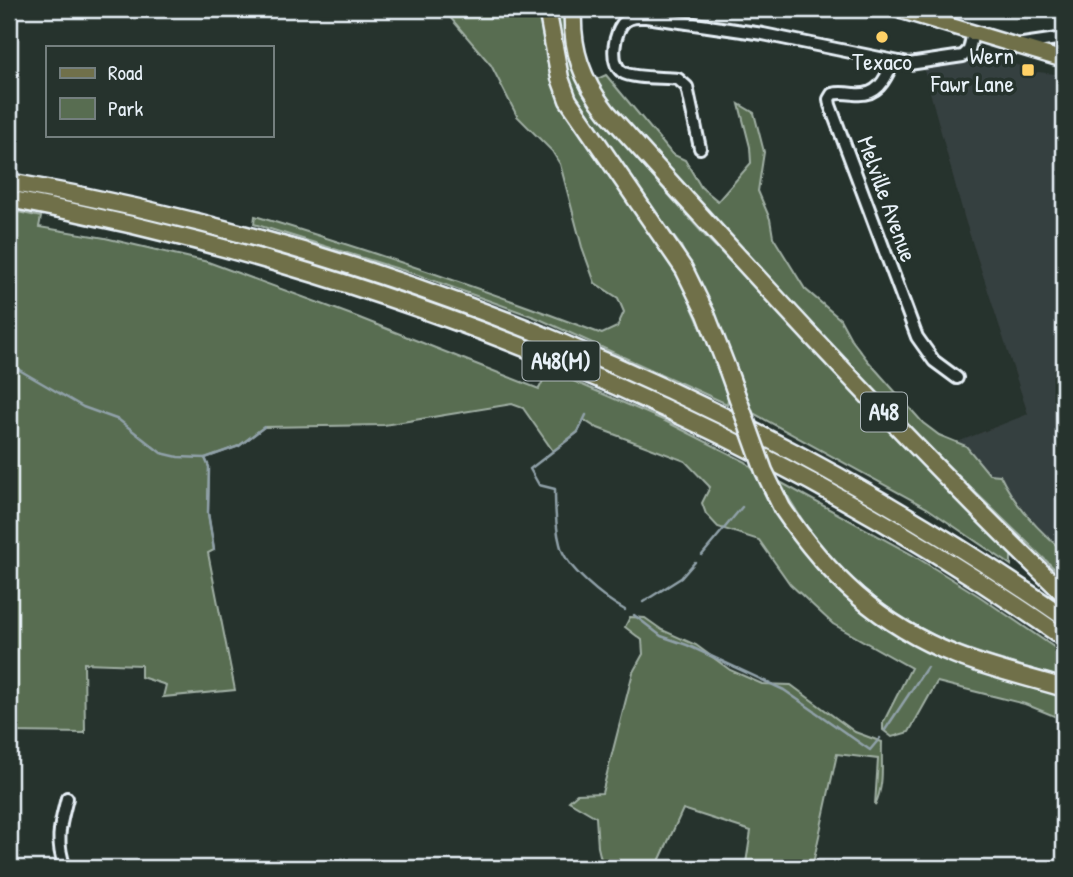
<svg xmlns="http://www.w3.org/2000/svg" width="1073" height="877" font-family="'Patrick Hand',sans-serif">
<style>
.built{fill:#363f3f}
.green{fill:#586d51;stroke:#a0afa4;stroke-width:2}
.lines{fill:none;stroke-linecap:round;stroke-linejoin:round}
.stream{stroke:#90a1a9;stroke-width:2.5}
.minor-casing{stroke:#e8f1f8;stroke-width:16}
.major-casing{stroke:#e8f1f8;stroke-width:19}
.highway-casing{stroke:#e8f1f8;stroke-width:21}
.minor{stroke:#26332d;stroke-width:10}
.major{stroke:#70704a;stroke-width:14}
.highway{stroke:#70704a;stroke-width:16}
.highway-bridge-casing{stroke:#e8f1f8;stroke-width:21;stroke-linecap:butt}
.highway-bridge{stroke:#70704a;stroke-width:16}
.poi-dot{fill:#ffd166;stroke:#26332d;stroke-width:2.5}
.labels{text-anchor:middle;stroke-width:7;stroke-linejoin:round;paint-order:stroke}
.shield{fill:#26332d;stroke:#aeb8bb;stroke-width:2}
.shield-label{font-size:23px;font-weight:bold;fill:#e8f1f8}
.poi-label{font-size:24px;fill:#e8f1f8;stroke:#26332d;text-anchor:end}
.street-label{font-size:24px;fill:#e8f1f8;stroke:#26332d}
</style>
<rect width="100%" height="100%" fill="#26332d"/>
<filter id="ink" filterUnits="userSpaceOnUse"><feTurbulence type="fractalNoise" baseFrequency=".0143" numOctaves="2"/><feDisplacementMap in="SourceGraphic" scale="14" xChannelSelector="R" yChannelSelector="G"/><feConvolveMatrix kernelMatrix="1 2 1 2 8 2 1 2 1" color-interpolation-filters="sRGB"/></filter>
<g filter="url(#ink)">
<!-- built -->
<polygon class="built" points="996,58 1023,67 1022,71 1033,75 1038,72 1064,75 1064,557 945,447 1028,414 965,220 924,70"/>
<!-- green -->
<g class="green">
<path d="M443,9H539L552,71L682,284L719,370L728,399L727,404L537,318L418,275L254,224L255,216C372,251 488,291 602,334L617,327L624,312L618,298L595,283L582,247L560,164L552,151L517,116L491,65Z"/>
<path d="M556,9H566C572,54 573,75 598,115L706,237L1011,550V565L927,508L753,413L736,366L681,246L632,182L576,100L564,68Z"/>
<path d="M606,75L672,154L685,160L701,187L718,201L751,163L750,147L739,104L754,113L764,152L758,191L770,219L773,237L805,289L840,319L851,339L868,361L923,423L939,435L966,446L989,474L1000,475C1015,506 1038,530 1064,552V578L935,453L808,322L600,94L597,79Z"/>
<polygon points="9,210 41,217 39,227 105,238 208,262 357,317 539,389 548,370 663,420 746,462 759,476 778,518 817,569 857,607 906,640 952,661 1064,696 1064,720 1025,704 937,682 909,732 892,737 883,730 883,723 911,668 833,624 790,584 759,540 718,527 706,514 702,503 710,487 685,461 595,427 584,420 578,432 553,451 523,408 512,404 384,425 264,427 239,446 205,458 209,467 208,513 214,550 208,553 235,690 163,697 166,685 141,677 141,665 84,663 85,733 9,732"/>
<path d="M780,482L911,554L979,596L1064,654V679C1029,667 992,659 957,645C879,614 818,556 780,482Z"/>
<path d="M630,617L645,618L662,630L696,645L730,670L762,684L791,685L855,732L882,742C881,764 885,784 875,805L878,759L837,754L812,868H768L746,863L751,831L683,809L656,868H603L598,847L596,817L569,801L577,794L602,793L633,672L643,654L642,640L625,627Z"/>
</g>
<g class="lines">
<!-- stream -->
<g class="stream">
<polyline points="9,364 83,407 119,420 161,453 178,457 205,458 239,446 264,427"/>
<path d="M586,415L578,432L530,469L539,485L555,489C555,505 556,529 560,544C565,568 605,599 625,610"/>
<polyline points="205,458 209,467 208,513 214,550"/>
<polyline points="702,555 742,507"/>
<polyline points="643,602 681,578 695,562"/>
<polyline points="634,615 661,636 687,645 784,690 870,750 880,738"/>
<polyline points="885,730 927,667"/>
</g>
<!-- minor casing -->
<g class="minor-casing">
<g id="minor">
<polyline points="1016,45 1064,38"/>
<path d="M893,62C885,81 877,97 854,94C846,93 839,92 832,94L829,99L830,105L917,337L934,361L957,378"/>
<path d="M700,148L687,87L678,79C664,77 633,79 622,72C609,63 614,30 625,21C632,16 638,17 646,17L763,34L909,64L963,56L969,50L973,33"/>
<path d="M65,868C55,840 60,826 67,798"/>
</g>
</g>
<!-- major casing -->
<g class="major-casing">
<polyline id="major" points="895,9 1064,60"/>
</g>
<!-- highway casing -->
<g class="highway-casing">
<g id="highway">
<polyline points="547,9 560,78 568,100 684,269 706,314 727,368"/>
<path d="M573,9C571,49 582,81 607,112C755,276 905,441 1064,594"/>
<path d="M9,182C388,248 748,398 1064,617"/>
<path d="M9,199C388,270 748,417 1064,638"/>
<path d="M782,508C828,576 879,625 956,655C991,669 1028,677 1064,688"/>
</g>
</g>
<!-- minor -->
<use href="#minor" class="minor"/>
<!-- major -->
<use href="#major" class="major"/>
<!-- highway -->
<use href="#highway" class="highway"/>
<!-- highway-bridge casing -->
<g class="highway-bridge-casing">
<polyline id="highway-bridge" points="727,368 764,471 782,508"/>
</g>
<!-- highway-bridge -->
<use href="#highway-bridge" class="highway-bridge"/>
</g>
</g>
<!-- markers -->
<g class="poi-dot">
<circle cx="882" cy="37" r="7"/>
<rect x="1021" y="63" width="14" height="14" rx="3.5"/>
</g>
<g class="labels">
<!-- shield labels -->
<g class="shield">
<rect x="522.5" y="341.5" width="77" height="39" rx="5"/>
<rect x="861" y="392.5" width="46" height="39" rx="5"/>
</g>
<g class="shield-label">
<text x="561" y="369">A48(M)</text>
<text x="884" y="420">A48</text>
</g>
<!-- poi labels -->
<g class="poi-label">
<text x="1014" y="64">Wern<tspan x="1014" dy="28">Fawr Lane</tspan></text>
<text x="882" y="70" text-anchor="middle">Texaco</text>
</g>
<!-- street labels -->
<g class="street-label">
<text transform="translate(887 199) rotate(70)" y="8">Melville Avenue</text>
</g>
</g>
<!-- margin -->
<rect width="1073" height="877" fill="none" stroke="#26332d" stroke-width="35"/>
<rect x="18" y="18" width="1038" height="842" fill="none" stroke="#e8f1f8" stroke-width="2.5" filter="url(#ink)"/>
<!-- legend -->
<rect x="46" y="46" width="228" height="91" fill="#26332d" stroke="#747f7e" stroke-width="2"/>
<rect x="60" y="68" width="35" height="10" fill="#70704a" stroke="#747f7e" stroke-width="2"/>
<text x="108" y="80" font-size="21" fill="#e8f1f8">Road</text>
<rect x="60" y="98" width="35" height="21" fill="#586d51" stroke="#747f7e" stroke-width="2"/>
<text x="108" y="116" font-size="21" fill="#e8f1f8">Park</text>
</svg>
